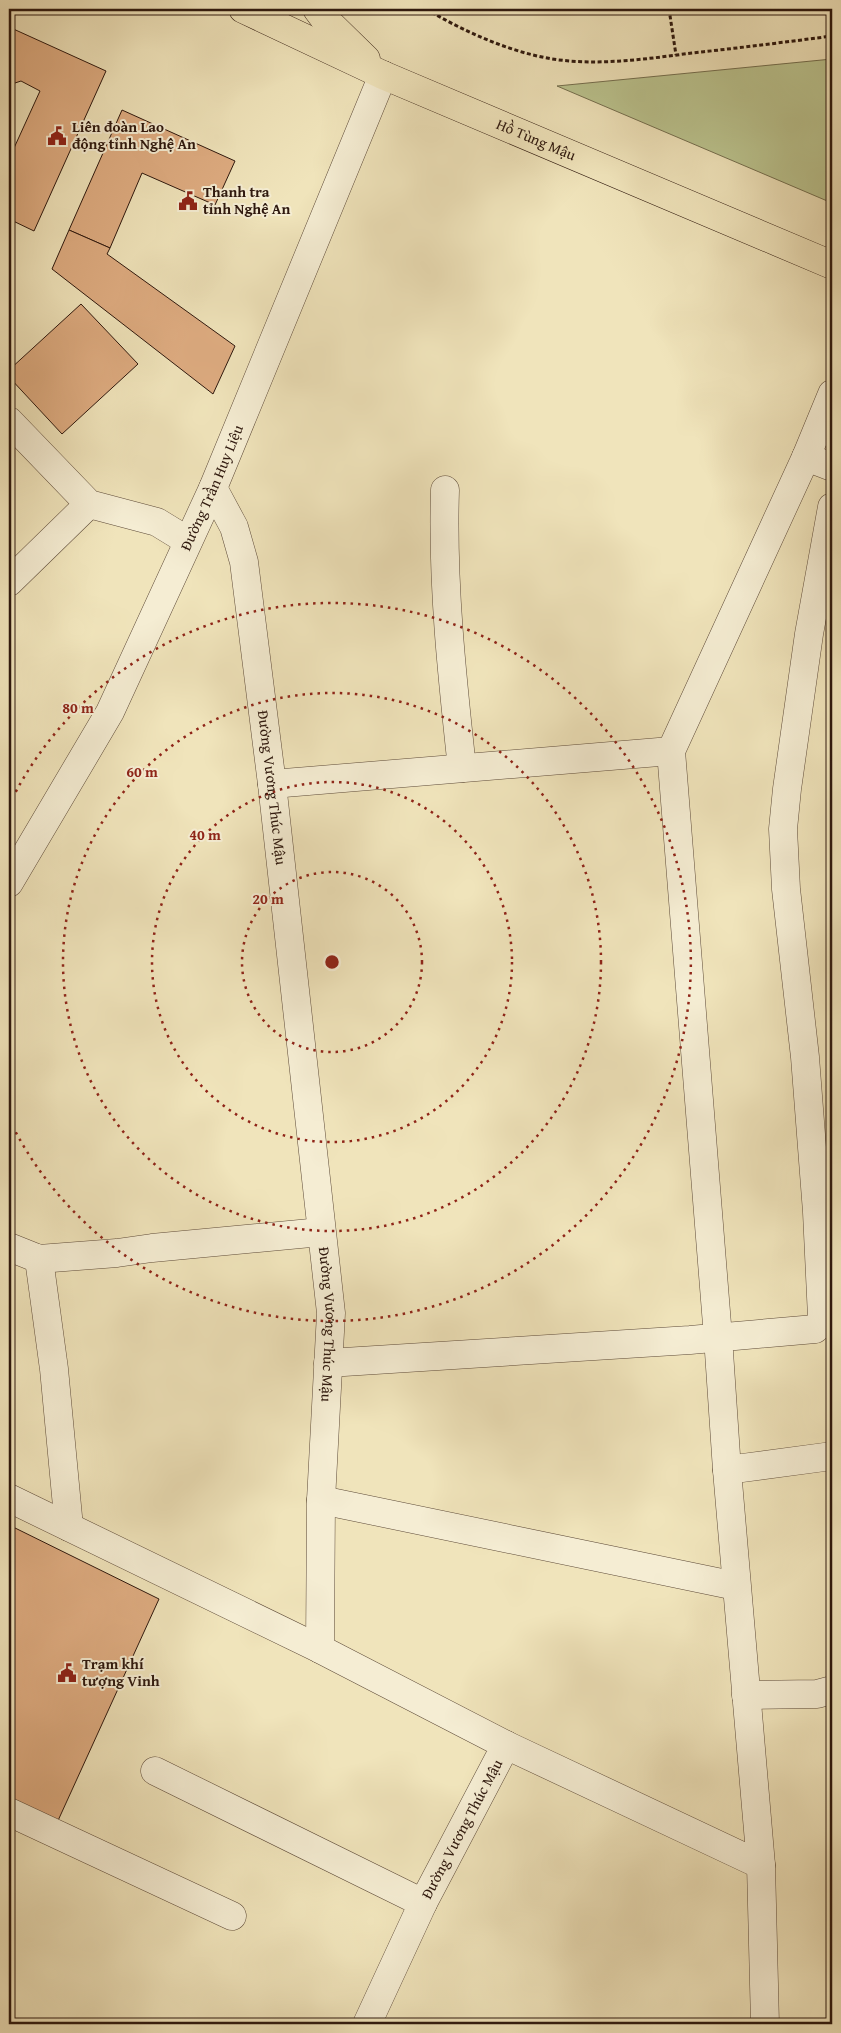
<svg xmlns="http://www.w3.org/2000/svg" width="841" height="2033" font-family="'Gentium Book Plus',serif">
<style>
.green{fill:#bbc48f;stroke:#746e4e}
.building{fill:#deac81;stroke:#2e180e}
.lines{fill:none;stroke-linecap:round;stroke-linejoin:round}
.minor-casing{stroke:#5e4b39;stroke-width:29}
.major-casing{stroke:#2e180e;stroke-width:29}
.path{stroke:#2e180e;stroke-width:3;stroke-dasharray:4 2.5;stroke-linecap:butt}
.minor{stroke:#f5edd3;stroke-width:28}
.major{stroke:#f0e4bb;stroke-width:28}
.ring{fill:none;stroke:#8f2418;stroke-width:2.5;stroke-dasharray:2.5 5}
.labels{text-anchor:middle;stroke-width:4;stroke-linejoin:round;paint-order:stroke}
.poi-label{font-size:15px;font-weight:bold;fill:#2e180e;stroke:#f5edd3;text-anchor:start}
.street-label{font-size:15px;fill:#2e180e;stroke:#f5edd3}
.centre{fill:#8f2418;stroke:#f5edd3;stroke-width:2.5}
.ring-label{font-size:15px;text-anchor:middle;font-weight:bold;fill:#8f2418;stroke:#f5edd3;stroke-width:4;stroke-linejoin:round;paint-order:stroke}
</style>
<rect width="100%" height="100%" fill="#f0e4bb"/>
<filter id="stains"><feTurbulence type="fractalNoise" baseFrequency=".004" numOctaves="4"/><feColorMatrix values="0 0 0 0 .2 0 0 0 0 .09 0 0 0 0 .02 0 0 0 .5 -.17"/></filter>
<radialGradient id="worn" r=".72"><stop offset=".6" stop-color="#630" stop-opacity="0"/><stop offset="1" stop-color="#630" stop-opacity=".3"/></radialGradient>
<!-- green -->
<polygon class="green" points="832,59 832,203 557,86"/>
<!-- building -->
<g class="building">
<polygon points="9,27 106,71 34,231 9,219 9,159 40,91 21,81 9,85"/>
<polygon points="122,110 235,161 215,205 142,173 110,248 69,230"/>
<polygon points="69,230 110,248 107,254 235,346 213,394 52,269"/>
<polygon points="81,304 138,364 62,434 9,377 9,370"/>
<polygon points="9,1525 159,1599 56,1825 9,1803"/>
</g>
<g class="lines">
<!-- minor casing -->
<g class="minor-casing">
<g id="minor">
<polyline points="9,421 89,504 157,522 188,541"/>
<polyline points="806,457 832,467"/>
<path id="s1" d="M213,488L234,527L244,562L272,784L331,1313L321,1500L320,1649L506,1745L423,1903L367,2024"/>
<path d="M445,490C442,583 452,676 462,768"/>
<polyline points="9,582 89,504"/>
<polyline points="272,784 671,751"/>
<path id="s2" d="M9,883L110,712L213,488L383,75"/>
<polyline points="9,1247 39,1259 117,1253 152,1248 321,1232"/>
<polyline points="39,1259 54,1369 69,1527"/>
<polyline points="328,1363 690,1340 815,1329 819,1325 822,1317 817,1212 805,1057 786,889 783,829 787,789 809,634 832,507"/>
<polyline points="727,1470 832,1456"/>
<polyline points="9,1498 320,1649"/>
<polyline points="321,1500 736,1586"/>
<polyline points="746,1695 817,1694 832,1690"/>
<polyline points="506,1745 761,1865"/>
<polyline points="155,1771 423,1903"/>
<polyline points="9,1812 232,1916"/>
<polyline points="765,2024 761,1865 727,1470 718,1337 671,751 806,457 832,394"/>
</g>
</g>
<!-- major casing -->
<g class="major-casing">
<g id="major">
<path id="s3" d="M243,9L383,75L832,265"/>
<polyline points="317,9 323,17 366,59"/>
</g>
</g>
<!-- path -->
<g class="path">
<path d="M426,9C465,32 507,51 552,59C599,66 646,59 692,53C739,48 786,42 832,36"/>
<polyline points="669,9 676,55"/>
</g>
<!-- minor -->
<use href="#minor" class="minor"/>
<!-- major -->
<use href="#major" class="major"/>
</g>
<!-- distance rings -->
<g class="ring">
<circle cx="332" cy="962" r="90"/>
<circle cx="332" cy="962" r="180"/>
<circle cx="332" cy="962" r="269"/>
<path d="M9 805A359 359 0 1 1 9 1119"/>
</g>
<!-- icons -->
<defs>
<g id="civic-bare" transform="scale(1.5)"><path d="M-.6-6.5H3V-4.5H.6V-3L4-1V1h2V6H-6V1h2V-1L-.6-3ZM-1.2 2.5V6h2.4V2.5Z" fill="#8f2418" stroke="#f5edd3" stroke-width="2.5" paint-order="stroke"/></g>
</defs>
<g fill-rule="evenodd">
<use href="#civic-bare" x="57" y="136"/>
<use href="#civic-bare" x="188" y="201"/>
<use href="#civic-bare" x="67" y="1673"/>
</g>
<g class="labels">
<!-- poi labels -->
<g class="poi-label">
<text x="72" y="132">Liên đoàn Lao<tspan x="72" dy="17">động tỉnh Nghệ An</tspan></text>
<text x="203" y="197">Thanh tra<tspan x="203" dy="17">tỉnh Nghệ An</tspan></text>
<text x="82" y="1669">Trạm khí<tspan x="82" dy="17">tượng Vinh</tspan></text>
</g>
<!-- street labels -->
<g class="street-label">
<text dy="5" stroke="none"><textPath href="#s3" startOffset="321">Hồ Tùng Mậu</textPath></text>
<text dy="5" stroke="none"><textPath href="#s2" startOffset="445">Đường Trần Huy Liệu</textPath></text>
<text dy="5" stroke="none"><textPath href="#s1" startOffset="308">Đường Vương Thúc Mậu</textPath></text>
<text dy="5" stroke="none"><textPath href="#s1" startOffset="848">Đường Vương Thúc Mậu</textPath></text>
<text transform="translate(462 1829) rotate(-62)" y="5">Đường Vương Thúc Mậu</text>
</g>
</g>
<circle cx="332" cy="962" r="8" class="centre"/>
<g class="ring-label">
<text x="78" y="713">80 m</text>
<text x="142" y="777">60 m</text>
<text x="205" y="840">40 m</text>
<text x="268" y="904">20 m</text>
</g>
<!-- margin -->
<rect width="841" height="2033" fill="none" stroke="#f0e4bb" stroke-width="30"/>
<rect x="10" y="10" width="821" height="2013" fill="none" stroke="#2e180e" stroke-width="2.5"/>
<rect x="15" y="15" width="811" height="2003" fill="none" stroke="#2e180e"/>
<rect width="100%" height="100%" filter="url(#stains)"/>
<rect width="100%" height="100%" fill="url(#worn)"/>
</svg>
